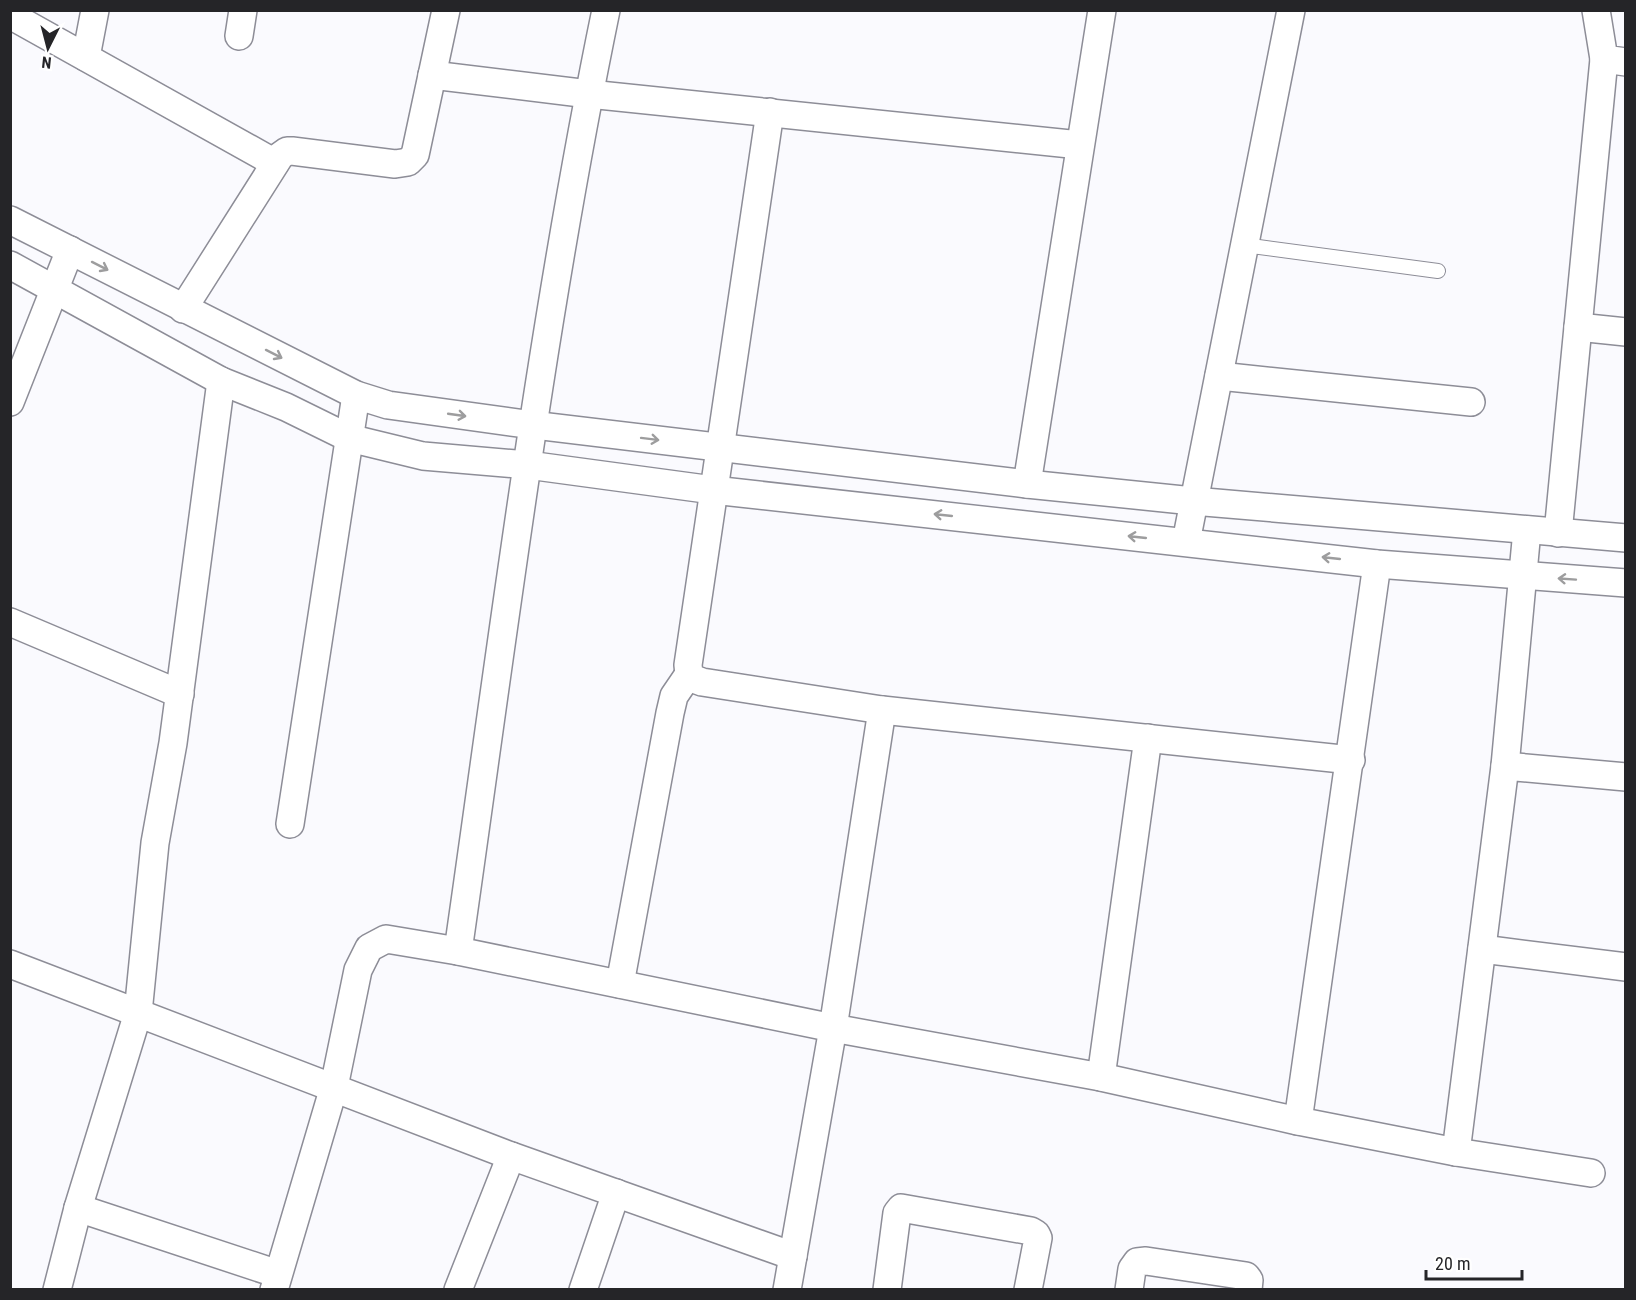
<svg xmlns="http://www.w3.org/2000/svg" width="1636" height="1300" font-family="'Roboto Condensed',sans-serif">
<style>
.lines{fill:none;stroke-linecap:round;stroke-linejoin:round}
.lane-casing{stroke:#8d8d97;stroke-width:16}
.street-casing{stroke:#8d8d97;stroke-width:30}
.lane{stroke:#fff;stroke-width:14}
.street{stroke:#fff;stroke-width:27}
.oneway{stroke:#9d9d9e}
</style>
<rect width="100%" height="100%" fill="#fafafe"/>
<g class="lines">
<!-- lane casing -->
<g class="lane-casing">
<polyline id="lane" points="1244,245 1438,271"/>
</g>
<!-- street casing -->
<g class="street-casing">
<g id="street">
<polyline points="1596,10 1604,59 1626,62"/>
<polyline points="10,15 275,163"/>
<polyline points="239,36 243,10"/>
<polyline points="86,57 95,10"/>
<polyline points="432,75 589,94 1080,145"/>
<polyline points="770,112 688,665 689,674 694,679 702,682 882,710 1351,760"/>
<polyline points="10,220 356,395 388,405 533,425 1027,484 1193,501 1626,538"/>
<polyline points="10,265 221,381 286,407 349,438 423,456 528,465 713,490 1377,564 1626,583"/>
<polyline points="183,309 280,156 287,151 292,151 395,164 408,162 415,155 446,10"/>
<polyline points="1578,327 1626,332"/>
<polyline points="1219,376 1471,402"/>
<polyline points="10,402 70,250"/>
<polyline points="1027,484 1102,10"/>
<polyline points="1558,533 1604,59"/>
<polyline points="1186,542 1291,10"/>
<polyline points="10,622 180,694"/>
<polyline points="1505,766 1527,530"/>
<polyline points="290,824 356,395"/>
<polyline points="1482,949 1626,967"/>
<path d="M458,951C503,637 542,321 606,10"/>
<polyline points="10,964 511,1156 793,1256"/>
<polyline points="620,984 670,713 674,696 689,674"/>
<polyline points="1101,1077 1148,738"/>
<polyline points="1298,1121 1377,564"/>
<polyline points="1456,1152 1505,766 1626,777"/>
<polyline points="78,1208 278,1274"/>
<polyline points="57,1290 78,1208 138,1013 155,843 173,743 221,381"/>
<polyline points="274,1290 334,1087 358,970 369,948 386,939 458,951 833,1028 1101,1077 1298,1121 1456,1152 1591,1173"/>
<polyline points="458,1290 511,1156"/>
<polyline points="583,1290 616,1193"/>
<polyline points="787,1290 833,1028 882,710"/>
<polyline points="887,1290 897,1213 901,1208 1031,1231 1036,1234 1038,1238 1028,1290"/>
<polyline points="1129,1290 1132,1269 1137,1262 1146,1261 1246,1276 1249,1280 1248,1290"/>
</g>
</g>
<!-- lane -->
<use href="#lane" class="lane"/>
<!-- street -->
<use href="#street" class="street"/>
</g>
<!-- one-way arrows -->
<defs><path id="oneway-shaft" d="M-6 0H5M1.5-3L5.5 0L1.5 3" fill="none" stroke-width="1.6" stroke-linecap="round" stroke-linejoin="round" transform="scale(1.5)"/></defs>
<g class="oneway">
<use href="#oneway-shaft" transform="translate(100 266) rotate(27)"/>
<use href="#oneway-shaft" transform="translate(274 354) rotate(27)"/>
<use href="#oneway-shaft" transform="translate(457 415) rotate(8)"/>
<use href="#oneway-shaft" transform="translate(650 439) rotate(7)"/>
<use href="#oneway-shaft" transform="translate(943 515) rotate(-174)"/>
<use href="#oneway-shaft" transform="translate(1137 537) rotate(-174)"/>
<use href="#oneway-shaft" transform="translate(1331 558) rotate(-174)"/>
<use href="#oneway-shaft" transform="translate(1567 579) rotate(-176)"/>
</g>
<!-- border -->
<rect width="1636" height="1300" fill="none" stroke="#252528" stroke-width="24"/>
<!-- north arrow -->
<g transform="translate(48 48) rotate(186)" stroke="#ffffff" stroke-width="4.5" paint-order="stroke">
<path d="M0-4.5L10 22L0 15L-10 22Z" fill="#252528"/>
<text y="-9" font-size="16" font-weight="bold" text-anchor="middle" fill="#252528">N</text>
</g>
<!-- scale -->
<path d="M1426 1270v9h96v-9" fill="none" stroke="#252528" stroke-width="3"/>
<text x="1435" y="1270" font-size="18" fill="#252528" stroke="#ffffff" stroke-width="4.5" paint-order="stroke">20 m</text>
</svg>
